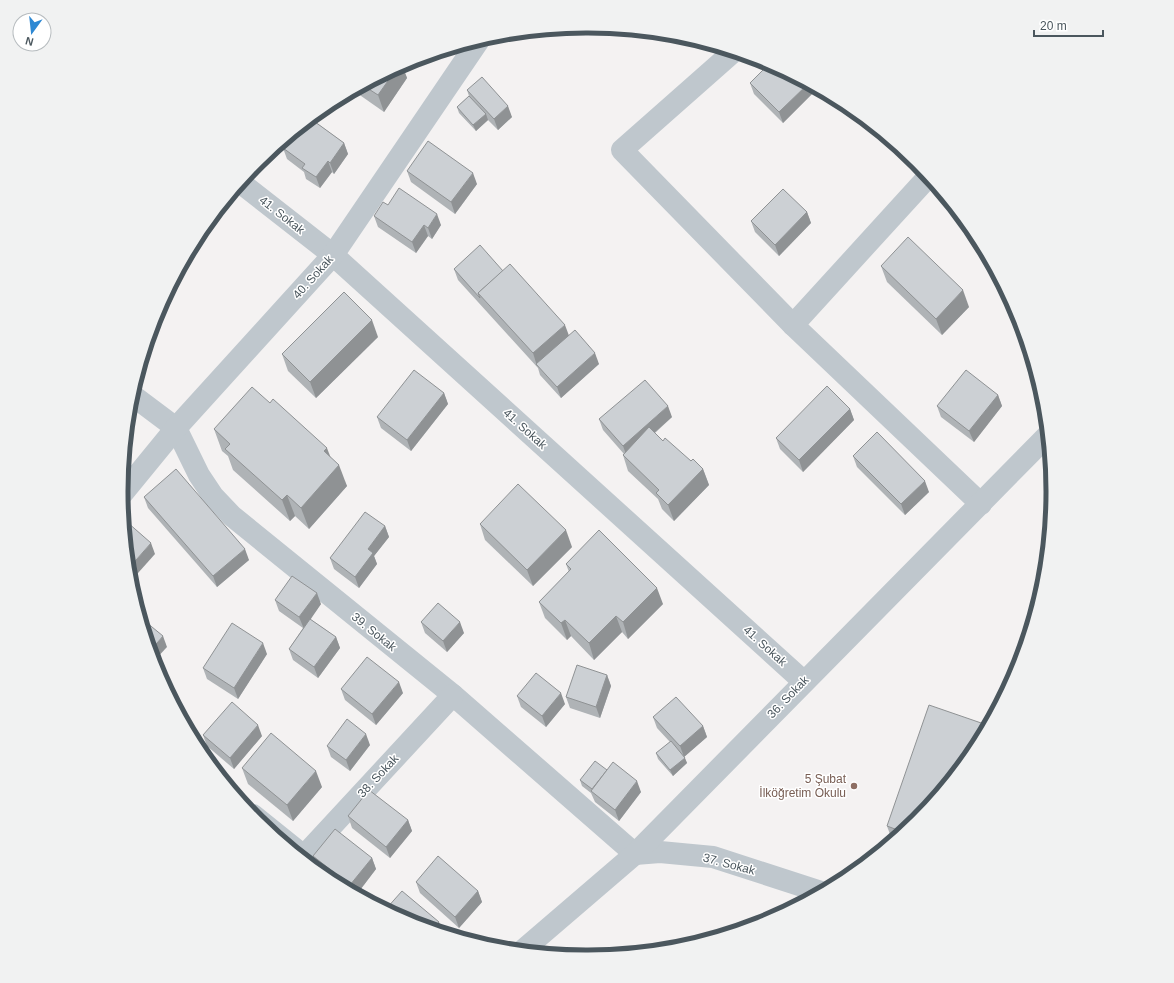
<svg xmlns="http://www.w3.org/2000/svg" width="1174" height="983" font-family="Arial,sans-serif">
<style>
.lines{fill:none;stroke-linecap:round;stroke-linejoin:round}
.street{stroke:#bfc7cd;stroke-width:22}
.wall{fill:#afb3b6}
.shaded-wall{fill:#8f9294}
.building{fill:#ccd0d4;stroke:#8f9294}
.education-dot{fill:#8d6e63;stroke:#fff;stroke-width:1.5}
.labels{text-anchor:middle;stroke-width:3;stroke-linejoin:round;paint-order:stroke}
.street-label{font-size:12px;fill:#4b575e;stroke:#fff}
.education-label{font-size:12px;fill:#785e54;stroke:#fff;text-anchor:end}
.rim{fill:none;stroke:#4b575e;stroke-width:5}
</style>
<rect width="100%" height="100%" fill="#f4f2f2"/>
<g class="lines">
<!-- street -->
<g class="street">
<polyline points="733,52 622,150 793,325 981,504"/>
<polyline points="241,183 333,255 803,681"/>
<polyline points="793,325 928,177"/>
<polyline points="132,395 176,428 199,475 213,496 232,516 453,695 635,854 660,852 713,857 821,892"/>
<polyline points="122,494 176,428 333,255 479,40"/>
<polyline points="253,815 304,856"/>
<polyline points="303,857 453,695"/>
<polyline points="522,951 635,854 1047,436"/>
</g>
</g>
<!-- wall -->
<g class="wall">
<polygon points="769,64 809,85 812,94 783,123 754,94 750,83"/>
<polygon points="402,65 407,78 384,112 354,91"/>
<polygon points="467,90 512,117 498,130 488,120 476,131 459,113 457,107 469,96"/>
<polygon points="311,119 344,143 348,154 334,174 332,172 320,188 306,179 304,172 287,159 283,148 287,142 286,139"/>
<polygon points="874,128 916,163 919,166 915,171 878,139"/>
<polygon points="407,171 477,184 455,214 411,182"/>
<polygon points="388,205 441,225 432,239 428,236 416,253 378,227 374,216"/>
<polygon points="807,212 811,223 779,256 755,232 751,221"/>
<polygon points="881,266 969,307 942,335 887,282"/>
<polygon points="454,269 503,271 569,336 599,364 561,398 540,375 538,368 458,280"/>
<polygon points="999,279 1011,302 1004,296 998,280"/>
<polygon points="378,337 316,398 288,371 282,354"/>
<polygon points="444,393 448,404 411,451 381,428 377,417"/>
<polygon points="998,395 1002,406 974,442 941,417 937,406"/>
<polygon points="850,409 854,420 803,472 780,449 776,438"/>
<polygon points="672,417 655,433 663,441 691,461 703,469 709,485 674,521 662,509 658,499 628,471 623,455 624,454 603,430 599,419"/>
<polygon points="214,429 331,458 347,486 309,529 295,516 290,521 233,470 228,456 222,451"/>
<polygon points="853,456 929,492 905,515 857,467"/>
<polygon points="144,497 249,560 217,587 148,508"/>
<polygon points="480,524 572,547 533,586 485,540"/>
<polygon points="385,526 389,537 374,556 377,564 359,588 334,569 330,558"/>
<polygon points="566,564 663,604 628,639 622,632 594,660 571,636 567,640 545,618 539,602 569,572"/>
<polygon points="275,600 321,604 310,619 336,637 340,648 318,678 293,660 289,649 303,628 279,611"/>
<polygon points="421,622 464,633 447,652 425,633"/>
<polygon points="267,654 238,699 207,679 203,668"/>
<polygon points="607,675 611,686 600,718 570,708 566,697"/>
<polygon points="341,689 403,693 376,725 345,700"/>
<polygon points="517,696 565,704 546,727 521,707"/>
<polygon points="653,717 703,726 707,737 684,757 687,763 673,776 658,759 656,753 670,742 657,728"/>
<polygon points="203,735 262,736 234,769 207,746"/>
<polygon points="370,745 350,771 331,757 327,746"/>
<polygon points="242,768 322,787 293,821 248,784"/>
<polygon points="607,770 641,792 619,821 595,802 591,793 582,786 580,780"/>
<polygon points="348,816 408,820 412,831 390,858 352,828"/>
<polygon points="916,821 892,840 887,826"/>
<polygon points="313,856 372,858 376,869 357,894 338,884 317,868"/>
<polygon points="416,882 478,891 482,902 459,928 420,893"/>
</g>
<!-- shaded-wall -->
<g class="shaded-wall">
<polygon points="402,65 407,78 384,112 378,95 397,68"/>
<polygon points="808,84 809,85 812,94 783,123 779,112"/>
<polygon points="508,106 512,117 498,130 494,119"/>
<polygon points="486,114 488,120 476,131 473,125"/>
<polygon points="344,143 348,154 334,174 330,163"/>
<polygon points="912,159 919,166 915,171 911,160"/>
<polygon points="328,161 332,172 320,188 316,177"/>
<polygon points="473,173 477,184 455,214 451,202"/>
<polygon points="807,212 811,223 779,256 775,245"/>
<polygon points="437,214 441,225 432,239 428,228"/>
<polygon points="424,225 428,236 416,253 412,242"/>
<polygon points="963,290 969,307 942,335 936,319"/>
<polygon points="372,320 378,337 316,398 310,382"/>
<polygon points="565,325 571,341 537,366 533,353"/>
<polygon points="595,353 599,364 561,398 557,387"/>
<polygon points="444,393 448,404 411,451 407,440"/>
<polygon points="998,395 1002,406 974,442 969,431"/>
<polygon points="668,406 672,417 627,457 623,446"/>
<polygon points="850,409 854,420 803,472 799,460"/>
<polygon points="327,448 335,469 324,451"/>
<polygon points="339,465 347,486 309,529 301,508"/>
<polygon points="703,469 709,485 674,521 668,505"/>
<polygon points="925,481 929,492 905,515 901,504"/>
<polygon points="287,495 295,516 290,521 282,500"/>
<polygon points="385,526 389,537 374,556 377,564 359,588 355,577 368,549"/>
<polygon points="566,530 572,547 533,586 527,570"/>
<polygon points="151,543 155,554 130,582 129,568"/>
<polygon points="245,549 249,560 217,587 213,576"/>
<polygon points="657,588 663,604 628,639 623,622"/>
<polygon points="317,593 321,604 304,629 299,617"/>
<polygon points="616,616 622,632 594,660 589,643"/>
<polygon points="565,620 571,636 567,640 561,623"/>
<polygon points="460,622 464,633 447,652 443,641"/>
<polygon points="163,636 167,647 154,661 151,650"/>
<polygon points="336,637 340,648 318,678 314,667"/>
<polygon points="263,643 267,654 238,699 234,688"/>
<polygon points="607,675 611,686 600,718 596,707"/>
<polygon points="399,682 403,693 376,725 372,714"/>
<polygon points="561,693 565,704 546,727 542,716"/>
<polygon points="258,725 262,736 234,769 230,758"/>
<polygon points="703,726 707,737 684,757 680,746"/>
<polygon points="366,734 370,745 350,771 346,760"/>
<polygon points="685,758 687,763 673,776 670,770"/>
<polygon points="316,771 322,787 293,821 287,805"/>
<polygon points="637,781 641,792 619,821 615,810"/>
<polygon points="408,820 412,831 390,858 386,847"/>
<polygon points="372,858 376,869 357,894 353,891 350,885"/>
<polygon points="478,891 482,902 459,928 455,917"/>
<polygon points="439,922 442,932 433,929"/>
</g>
<!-- building -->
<g class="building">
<polygon points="769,64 808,84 779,112 750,83"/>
<polygon points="397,68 378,95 364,86"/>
<polygon points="482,77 508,106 494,119 467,90"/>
<polygon points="469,96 486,114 473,125 457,107"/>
<polygon points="311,119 344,143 330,163 328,161 316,177 302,168 305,164 283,148 288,140 286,139"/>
<polygon points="874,128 874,127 912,159 911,160"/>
<polygon points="428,141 473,173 451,202 407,171"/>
<polygon points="399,188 437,214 428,228 424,225 412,242 374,216 383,202 388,205"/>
<polygon points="783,189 807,212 775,245 751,221"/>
<polygon points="908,237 963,290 936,319 881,266"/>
<polygon points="480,245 503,271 478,293 480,298 454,269"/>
<polygon points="510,264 565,325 533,353 478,293"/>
<polygon points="344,292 372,320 310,382 282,354"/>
<polygon points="575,330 595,353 557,387 536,364"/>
<polygon points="414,370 444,393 407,440 377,417"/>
<polygon points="966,370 998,395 969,431 937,406"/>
<polygon points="645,380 668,406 623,446 599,419"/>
<polygon points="827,386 850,409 799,460 776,438"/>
<polygon points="252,387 270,403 273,399 327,448 324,451 339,465 301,508 287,495 282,500 225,449 230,444 214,429"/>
<polygon points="649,427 663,441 665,438 691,461 693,459 703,469 668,505 656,493 659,490 623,455"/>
<polygon points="877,432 925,481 901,504 853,456"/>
<polygon points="176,469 245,549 213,576 144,497"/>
<polygon points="518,484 566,530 527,570 480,524"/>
<polygon points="365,512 385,526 368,549 373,553 355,577 330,558"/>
<polygon points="127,522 151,543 129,568 125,524"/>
<polygon points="599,530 657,588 623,622 616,616 589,643 565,620 561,623 539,602 571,569 566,564"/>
<polygon points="292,576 317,593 299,617 275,600"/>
<polygon points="438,603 460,622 443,641 421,622"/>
<polygon points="141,618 163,636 151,650"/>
<polygon points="310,619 336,637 314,667 289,649"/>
<polygon points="232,623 263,643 234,688 203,668"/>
<polygon points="367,657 399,682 372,714 341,689"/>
<polygon points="577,665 607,675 596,707 566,697"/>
<polygon points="536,673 561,693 542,716 517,696"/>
<polygon points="676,697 703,726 680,746 653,717"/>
<polygon points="232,702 258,725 230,758 203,735"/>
<polygon points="929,705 987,725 974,750 916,821 903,832 887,826"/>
<polygon points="347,719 366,734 346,760 327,746"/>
<polygon points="271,733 316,771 287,805 242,768"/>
<polygon points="671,741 685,758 670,770 656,753"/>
<polygon points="595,761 607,770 592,789 580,780"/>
<polygon points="613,762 637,781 615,810 591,791"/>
<polygon points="369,790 408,820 386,847 348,816"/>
<polygon points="335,829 372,858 350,885 313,856"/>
<polygon points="438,856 478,891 455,917 416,882"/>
<polygon points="402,891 439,922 433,929 409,921 386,909"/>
</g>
<!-- markers -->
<circle class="education-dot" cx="854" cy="786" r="4"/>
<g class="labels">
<!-- street labels -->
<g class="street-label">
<text transform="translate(282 215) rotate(38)" y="4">41. Sokak</text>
<text transform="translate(313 277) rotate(-48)" y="4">40. Sokak</text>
<text transform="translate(525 429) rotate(42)" y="4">41. Sokak</text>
<text transform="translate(374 632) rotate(39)" y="4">39. Sokak</text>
<text transform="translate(765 646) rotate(42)" y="4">41. Sokak</text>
<text transform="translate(788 697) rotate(-46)" y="4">36. Sokak</text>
<text transform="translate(378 776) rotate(-47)" y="4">38. Sokak</text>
<text transform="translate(729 864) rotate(15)" y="4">37. Sokak</text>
</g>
<!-- education labels -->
<g class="education-label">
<text x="846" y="783">5 Şubat<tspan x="846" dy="14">İlköğretim Okulu</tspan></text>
</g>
</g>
<!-- crop -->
<path d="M0 0H1174V983H0ZM586 33H588A458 458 0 0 1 1046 491V492A458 458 0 0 1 588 950H586A458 458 0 0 1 128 492V491A458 458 0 0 1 586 33Z" fill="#f1f2f2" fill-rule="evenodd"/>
<path class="rim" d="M586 33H588A458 458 0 0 1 1046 491V492A458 458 0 0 1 588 950H586A458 458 0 0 1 128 492V491A458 458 0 0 1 586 33Z"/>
<!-- north arrow -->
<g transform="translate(32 32) rotate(195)"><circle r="19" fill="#ffffff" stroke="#b7bcbf"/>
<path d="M0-3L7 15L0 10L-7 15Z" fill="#2d88d3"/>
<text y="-6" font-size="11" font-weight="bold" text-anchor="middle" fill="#4b575e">N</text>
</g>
<!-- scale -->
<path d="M1034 30v6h69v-6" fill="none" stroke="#4b575e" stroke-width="2"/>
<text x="1040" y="30" font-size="12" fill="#4b575e" stroke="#ffffff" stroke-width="3" paint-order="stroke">20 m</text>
</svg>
